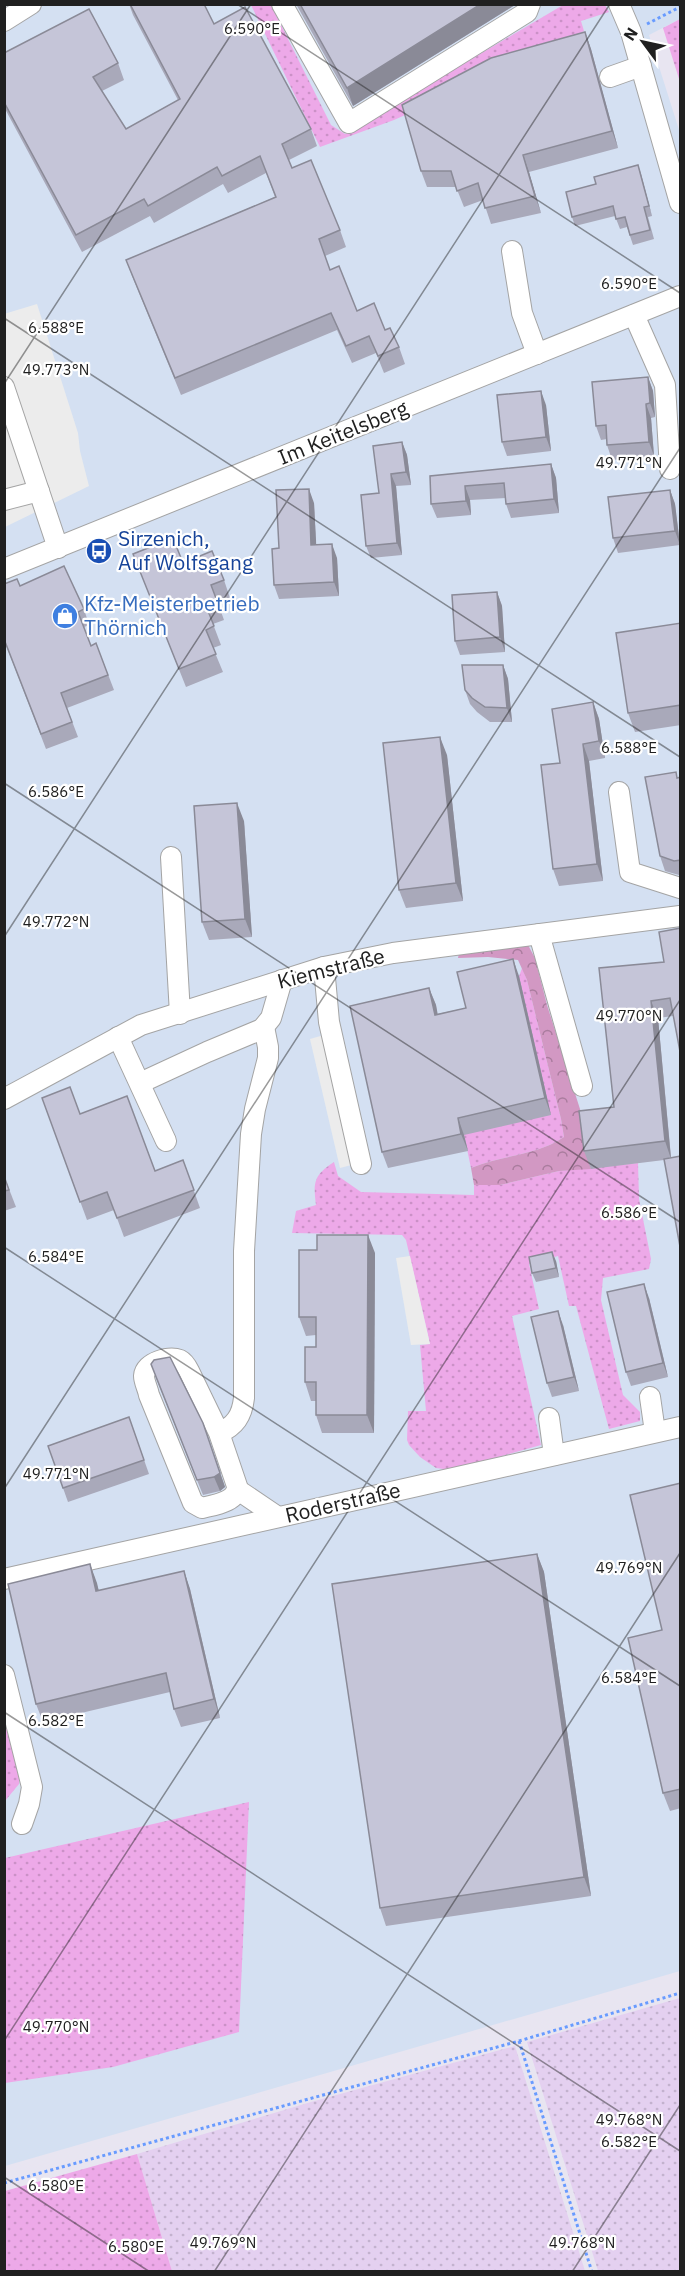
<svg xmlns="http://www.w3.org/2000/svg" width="685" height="2276" font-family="'IBM Plex Sans',sans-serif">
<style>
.commercial{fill:#d4e0f2}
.farmland{fill:url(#farmland-dots)}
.grass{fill:url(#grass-dots)}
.forest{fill:url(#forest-crowns)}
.parking{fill:#ececec}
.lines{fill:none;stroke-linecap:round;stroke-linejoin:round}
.minor-casing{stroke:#a4a4a4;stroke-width:22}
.path{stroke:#689bff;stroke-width:3;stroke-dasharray:3 3;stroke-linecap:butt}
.minor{stroke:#fff;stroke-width:20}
.wall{fill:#a9a9ba}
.shaded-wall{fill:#8a8a97}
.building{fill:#c5c5d8;stroke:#8a8a97;stroke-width:1.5}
.ticks{fill:none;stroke:#202020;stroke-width:1.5;stroke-opacity:0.45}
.labels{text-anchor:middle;stroke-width:4.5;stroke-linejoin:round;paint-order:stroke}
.street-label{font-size:21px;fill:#202020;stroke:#fff}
.transit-label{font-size:21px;fill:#164399;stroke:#fff;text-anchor:start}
.shop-label{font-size:21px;fill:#366cbe;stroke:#fff;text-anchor:start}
.ticks-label{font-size:15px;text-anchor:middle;fill:#202020;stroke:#fff;stroke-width:4.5;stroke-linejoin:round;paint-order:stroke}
</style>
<defs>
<pattern id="farmland-dots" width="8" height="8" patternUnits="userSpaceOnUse" patternTransform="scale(1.5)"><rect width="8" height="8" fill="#e4d0f0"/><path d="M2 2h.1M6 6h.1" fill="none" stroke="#c3b2ce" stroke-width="1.8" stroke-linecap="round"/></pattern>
<pattern id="grass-dots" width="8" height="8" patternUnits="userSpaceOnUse" patternTransform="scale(1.5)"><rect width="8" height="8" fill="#eda9e8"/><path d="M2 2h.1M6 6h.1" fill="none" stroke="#cb91c7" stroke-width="1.8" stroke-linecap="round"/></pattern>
<pattern id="forest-crowns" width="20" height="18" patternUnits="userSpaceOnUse" patternTransform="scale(1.5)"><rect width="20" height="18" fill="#d298c3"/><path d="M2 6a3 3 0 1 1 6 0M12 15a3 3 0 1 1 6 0" fill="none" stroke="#aa7c9e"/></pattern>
</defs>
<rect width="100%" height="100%" fill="#e8e5f1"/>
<!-- commercial -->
<polygon class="commercial" points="5,5 680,5 680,19 649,35 680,133 680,1971 5,2166"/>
<!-- farmland -->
<g class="farmland">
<polygon points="680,1998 680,2271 598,2271 527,2042"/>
<polygon points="515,2046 585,2271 172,2271 137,2154 311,2102"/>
</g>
<!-- grass -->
<g class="grass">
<polygon points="251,5 271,5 331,125 345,134 563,5 605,5 609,12 581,21 584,31 501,72 394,120 320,147"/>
<polygon points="680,19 680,82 663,28"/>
<path d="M522,968L527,980L561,1119L564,1137C536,1156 501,1155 471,1168L464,1135Z"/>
<path d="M334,1162L338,1176L361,1192L474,1195V1185H500L559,1171L638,1163L639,1199L651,1259L649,1269L603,1278L601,1300L623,1395L640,1412V1421L609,1429L576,1306H569L558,1256L529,1264L539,1309L512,1316L541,1445L452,1470L436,1468L420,1457L409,1445L407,1440L408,1411H426L420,1345L430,1344L406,1240L402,1235L292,1233L296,1211L316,1205C313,1182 314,1175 334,1162Z"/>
<polygon points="4,1710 19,1772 19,1784 5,1801"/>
<polygon points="249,1802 239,2032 113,2067 5,2083 5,1858"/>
<polygon points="137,2154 172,2271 5,2271 5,2191"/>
</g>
<!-- forest -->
<path class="forest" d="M528,945L535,958L547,1005L586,1128L591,1169L559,1171L500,1185H474L471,1168C501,1155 536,1156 564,1137L561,1119L527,980L518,960L488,957L458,958L459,953L464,951Z"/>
<!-- parking -->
<g class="parking">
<polygon points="37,304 78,433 80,451 89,486 5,527 4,314"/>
<polygon points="324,1035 355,1164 340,1168 310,1039"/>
<polygon points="410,1256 430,1344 411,1345 396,1258"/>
</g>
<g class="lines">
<!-- minor casing -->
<g class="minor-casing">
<g id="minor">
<polyline points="282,4 349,123 527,12 530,4"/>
<polyline points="619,4 631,32 680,203"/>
<polyline points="4,21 31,4"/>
<polyline points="610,77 641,66"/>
<polyline points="512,251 522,313 537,354"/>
<polyline points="634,315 665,385 670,469"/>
<polyline points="4,387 58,548"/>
<polyline points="4,500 39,491"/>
<polyline points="4,569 680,296"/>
<polyline points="619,792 630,872 680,888"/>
<polyline points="171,857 180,1014"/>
<polyline points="539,934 582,1086"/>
<polyline points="324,967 329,1022 361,1164"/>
<polyline points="118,1037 166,1141"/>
<polyline points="140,1083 207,1052 262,1029 271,1018 282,980"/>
<polyline points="4,1099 141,1025 324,967 393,953 680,916"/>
<polyline points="650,1397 655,1432"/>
<polyline points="549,1418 554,1455"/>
<path d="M219,1433L189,1371C187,1367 184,1362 180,1360C169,1356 145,1362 144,1376C144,1382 148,1389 149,1395L193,1503L202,1508C214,1505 238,1502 237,1486L219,1433C235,1426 242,1416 244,1398V1251L251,1134L255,1109L268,1058V1047L264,1027"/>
<polyline points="238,1490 278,1517"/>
<polyline points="4,1579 680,1427"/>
<polyline points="4,1675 32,1787 29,1804 22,1824"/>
</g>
</g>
<!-- path -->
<g class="path">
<polyline points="647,24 680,7"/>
<polyline points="519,2041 592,2272"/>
<polyline points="4,2183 519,2041 680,1993"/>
</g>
<!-- minor -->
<use href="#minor" class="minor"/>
</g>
<!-- wall -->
<g class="wall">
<polygon points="129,4 204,4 214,24 311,129 317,146 289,160 292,168 340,230 346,247 325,256 330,270 357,311 385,330 399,347 405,364 384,373 376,353 352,363 337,330 181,395 132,276 126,260 275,197 266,173 228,193 223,184 154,223 150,216 82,252 4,107 4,53 118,63 124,80 102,91 126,129 178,100 133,15"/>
<polygon points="296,4 515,4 515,5 353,106"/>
<polygon points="585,32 591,49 618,148 529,172 541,213 491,224 483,200 464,207 456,187 427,187 421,171"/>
<polygon points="638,165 652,216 648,217 654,239 633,245 627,227 620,229 615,216 575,226 572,217 596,184"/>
<polygon points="648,377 653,391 655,417 651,418 654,456 612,460 607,445 607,439 601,440 596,426"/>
<polygon points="546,405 551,451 507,456 502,442"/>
<polygon points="402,442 407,455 411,485 396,486 402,555 371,558 366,546 379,493"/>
<polygon points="551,464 556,478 559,513 511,518 506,504 506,498 470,500 471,515 437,518 431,504 430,476"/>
<polygon points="670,490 675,504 680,545 618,553 613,538"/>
<polygon points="314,503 316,545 337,558 339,596 279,599 274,585 279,548"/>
<polygon points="133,554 183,563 224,580 230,598 218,603 224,620 213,624 221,645 213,648 223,672 186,687"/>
<polygon points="20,586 84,609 89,625 84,627 91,646 96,643 114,690 67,708 78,737 46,749 4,640"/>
<polygon points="497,592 502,606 505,652 460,655 455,641"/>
<polygon points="681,623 681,725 635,732 628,713"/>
<polygon points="503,665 508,679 512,722 490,722 477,712 470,704 465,690"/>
<polygon points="593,702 599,719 605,758 589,761 603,881 559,886 553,869 560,763"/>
<polygon points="447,755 463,901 406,908 399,890"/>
<polygon points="681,777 681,875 679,875 665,871 660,856 679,778"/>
<polygon points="244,821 252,937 209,940 202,922"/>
<polygon points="664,962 673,1016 658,1018 671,1157 664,1160 591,1169 584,1151 614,1107"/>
<polygon points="519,976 551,1115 464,1135 468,1151 388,1168 382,1152 429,988 436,1005 437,1014 466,1008"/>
<polygon points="42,1098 80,1114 155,1171 183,1160 200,1208 124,1237 114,1210 87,1220"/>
<polygon points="4,1176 16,1207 4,1211"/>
<polygon points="317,1250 375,1253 374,1433 322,1433 316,1415 316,1401 311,1401 305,1382 316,1347 316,1335 306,1336 299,1317"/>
<polygon points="556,1261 559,1277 536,1282 532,1273"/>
<polygon points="649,1298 668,1377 631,1386 626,1372"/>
<polygon points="563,1325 579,1391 552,1397 547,1383"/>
<polygon points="156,1378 208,1438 225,1487 220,1491 203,1495"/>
<polygon points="129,1417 149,1474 68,1502 48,1446"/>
<polygon points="681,1483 681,1808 670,1811 663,1793 662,1630"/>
<polygon points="537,1554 544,1572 591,1896 386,1926 380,1908"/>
<polygon points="90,1564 99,1591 184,1571 190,1589 220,1718 181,1727 174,1709 170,1692 43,1722 36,1704"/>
</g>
<!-- shaded-wall -->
<g class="shaded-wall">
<polygon points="481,4 515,5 353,106 347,88"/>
<polygon points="585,32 591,49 618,148 612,131"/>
<polygon points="523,155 529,172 541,213 535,196"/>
<polygon points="638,165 641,174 652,216 649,206"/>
<polygon points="648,377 653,391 655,417 650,403"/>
<polygon points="541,391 546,405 551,451 546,437"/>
<polygon points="646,404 651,418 654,456 649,442"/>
<polygon points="402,442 407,455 411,485 406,472"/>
<polygon points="551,464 556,478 559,513 554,499"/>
<polygon points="391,474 396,486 402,555 397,543"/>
<polygon points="465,486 470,500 471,515 466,501"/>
<polygon points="309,489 314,503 317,559 311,545"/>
<polygon points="670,490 675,504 680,545 675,531"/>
<polygon points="332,544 337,558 339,596 334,582"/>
<polygon points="497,592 502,606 505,652 500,637"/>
<polygon points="503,665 508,679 512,722 507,708"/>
<polygon points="593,702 599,719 605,758 599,741"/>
<polygon points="440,737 447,755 463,901 456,883"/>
<polygon points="583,744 589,761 603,881 597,864"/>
<polygon points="237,803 244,821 252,937 245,919"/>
<polygon points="513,959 519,976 551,1115 545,1098"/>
<polygon points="429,988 436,1005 441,1032 435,1015"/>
<polygon points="651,1001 658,1018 671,1159 665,1141"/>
<polygon points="458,1118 464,1135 468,1151 461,1134"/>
<polygon points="368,1235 375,1253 374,1433 367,1415"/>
<polygon points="552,1252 556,1261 559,1277 556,1268"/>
<polygon points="644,1284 649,1298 668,1377 663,1363"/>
<polygon points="558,1311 563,1325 579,1391 574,1377"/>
<polygon points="203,1423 225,1487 220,1491 214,1477"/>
<polygon points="537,1554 544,1572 591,1896 584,1877"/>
<polygon points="90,1564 97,1583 103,1610 96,1591"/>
<polygon points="184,1571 190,1589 220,1718 214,1699"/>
</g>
<!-- building -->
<g class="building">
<polygon points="130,4 204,4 214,24 245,7 311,129 282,144 292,168 311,160 340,230 319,239 330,270 339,266 357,311 374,303 385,330 390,328 399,347 378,356 369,336 346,346 331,313 175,378 126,260 276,197 260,156 222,176 217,167 148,206 144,199 76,235 4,102 4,53 89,9 118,63 93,77 126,129 180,99"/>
<polygon points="300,4 481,4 347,88"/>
<polygon points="585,32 612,131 523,155 535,196 485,208 478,183 457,191 451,171 421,171 402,105 491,58"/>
<polygon points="638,165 649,206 644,207 650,230 630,235 625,217 616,219 613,206 572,217 566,192 596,184 594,177"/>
<polygon points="648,377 650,403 646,404 649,442 607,445 606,425 596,426 592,382"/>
<polygon points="541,391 546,437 502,442 497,395"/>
<polygon points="402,442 406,472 391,474 397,543 366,546 361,495 379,493 373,446"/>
<polygon points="551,464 554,499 506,504 504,483 465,486 466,501 431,504 430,476"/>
<polygon points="309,489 311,545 332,544 334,582 274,585 272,549 279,548 276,490"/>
<polygon points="670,490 675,531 613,538 608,497"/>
<polygon points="173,538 183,563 212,551 224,580 211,585 217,601 206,606 214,626 206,630 216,654 179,669 133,554"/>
<polygon points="64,566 84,609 78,612 91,646 96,643 108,675 61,693 72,722 41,734 4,639 4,584 17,579 20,586"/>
<polygon points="497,592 500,637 455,641 452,595"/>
<polygon points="681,623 681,705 628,713 616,633"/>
<polygon points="462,665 503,665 507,708 485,707 472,698 465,690"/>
<polygon points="593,702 599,741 583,744 597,864 553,869 541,765 560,763 552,709"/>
<polygon points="440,737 456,883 399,890 383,743"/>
<polygon points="676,772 677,778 681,777 681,860 674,861 660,856 645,777"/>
<polygon points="237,803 245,919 202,922 194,806"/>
<polygon points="681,928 681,1057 670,998 651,1001 665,1141 584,1151 579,1111 614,1107 599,968 664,962 659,932"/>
<polygon points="513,959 545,1098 458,1118 461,1134 382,1152 350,1006 429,988 435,1015 466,1008 457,972"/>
<polygon points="70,1087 80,1114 127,1096 155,1171 183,1160 194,1190 117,1218 107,1192 80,1202 42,1098"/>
<polygon points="681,1156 681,1252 664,1159"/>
<polygon points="4,1176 9,1190 4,1191"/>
<polygon points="317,1235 368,1235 367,1415 316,1415 316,1382 305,1382 305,1347 316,1347 316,1317 299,1317 299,1250 317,1250"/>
<polygon points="552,1252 556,1268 532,1273 529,1257"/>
<polygon points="644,1284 663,1363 626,1372 607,1292"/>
<polygon points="558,1311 574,1377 547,1383 531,1317"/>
<polygon points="170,1357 203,1423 220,1473 214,1477 197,1480 151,1364 154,1360"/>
<polygon points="129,1417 144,1460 63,1488 48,1446"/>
<polygon points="681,1483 681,1789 663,1793 628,1638 662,1630 630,1495"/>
<polygon points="537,1554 584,1877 380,1908 332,1584"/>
<polygon points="90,1564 96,1591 184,1571 214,1699 174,1709 166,1673 36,1704 8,1584"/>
</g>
<!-- ticks -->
<path class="ticks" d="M237,4L680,293M4,318L680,757M4,384L251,4M4,783L680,1222M4,937L610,4M4,1247L680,1686M4,1489L680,448M4,1712L680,2151M4,2041L680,1000M4,2177L150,2272M214,2272L680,1553M572,2272L680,2105"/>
<!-- icons -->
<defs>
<g id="bus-disc" transform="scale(1.35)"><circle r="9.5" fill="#1a4fb4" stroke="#fff"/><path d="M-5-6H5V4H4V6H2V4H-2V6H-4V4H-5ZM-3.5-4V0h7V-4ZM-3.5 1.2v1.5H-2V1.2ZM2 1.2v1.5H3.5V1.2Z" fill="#fff"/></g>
<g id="shop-disc" transform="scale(1.35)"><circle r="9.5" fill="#3f7fe0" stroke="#fff"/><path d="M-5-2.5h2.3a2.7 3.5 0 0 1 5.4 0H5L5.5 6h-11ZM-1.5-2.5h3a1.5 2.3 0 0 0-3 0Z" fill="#fff"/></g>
</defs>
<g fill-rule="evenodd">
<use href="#bus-disc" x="99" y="551"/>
<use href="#shop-disc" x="65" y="616"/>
</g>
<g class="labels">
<!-- street labels -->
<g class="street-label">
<text transform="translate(343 433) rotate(-22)" y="7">Im Keitelsberg</text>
<text transform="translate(331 969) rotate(-14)" y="7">Kiemstraße</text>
<text transform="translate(343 1503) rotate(-13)" y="7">Roderstraße</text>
</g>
<!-- transit labels -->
<g class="transit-label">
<text x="118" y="546">Sirzenich,<tspan x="118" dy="24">Auf Wolfsgang</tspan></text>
</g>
<!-- shop labels -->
<g class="shop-label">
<text x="84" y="611">Kfz-Meisterbetrieb<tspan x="84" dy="24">Thörnich</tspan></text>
</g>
</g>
<g class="ticks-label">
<text x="252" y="34">6.590°E</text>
<text x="629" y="289">6.590°E</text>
<text x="56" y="333">6.588°E</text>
<text x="56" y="375">49.773°N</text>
<text x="629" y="468">49.771°N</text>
<text x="629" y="753">6.588°E</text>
<text x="56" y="797">6.586°E</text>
<text x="56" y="927">49.772°N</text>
<text x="629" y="1021">49.770°N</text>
<text x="629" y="1218">6.586°E</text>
<text x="56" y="1262">6.584°E</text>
<text x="56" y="1479">49.771°N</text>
<text x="629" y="1573">49.769°N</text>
<text x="629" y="1683">6.584°E</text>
<text x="56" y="1726">6.582°E</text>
<text x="56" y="2032">49.770°N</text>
<text x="629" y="2125">49.768°N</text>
<text x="629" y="2147">6.582°E</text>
<text x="56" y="2191">6.580°E</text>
<text x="223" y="2248">49.769°N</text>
<text x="582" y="2248">49.768°N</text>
<text x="136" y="2252">6.580°E</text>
</g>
<!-- border -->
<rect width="685" height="2276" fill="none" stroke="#202020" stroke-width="12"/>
<!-- north arrow -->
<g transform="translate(643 42) rotate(303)" stroke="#ffffff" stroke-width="4.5" paint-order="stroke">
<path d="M0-4.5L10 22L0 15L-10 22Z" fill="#202020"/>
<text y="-9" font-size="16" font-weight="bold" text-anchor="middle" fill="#202020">N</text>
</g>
</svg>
